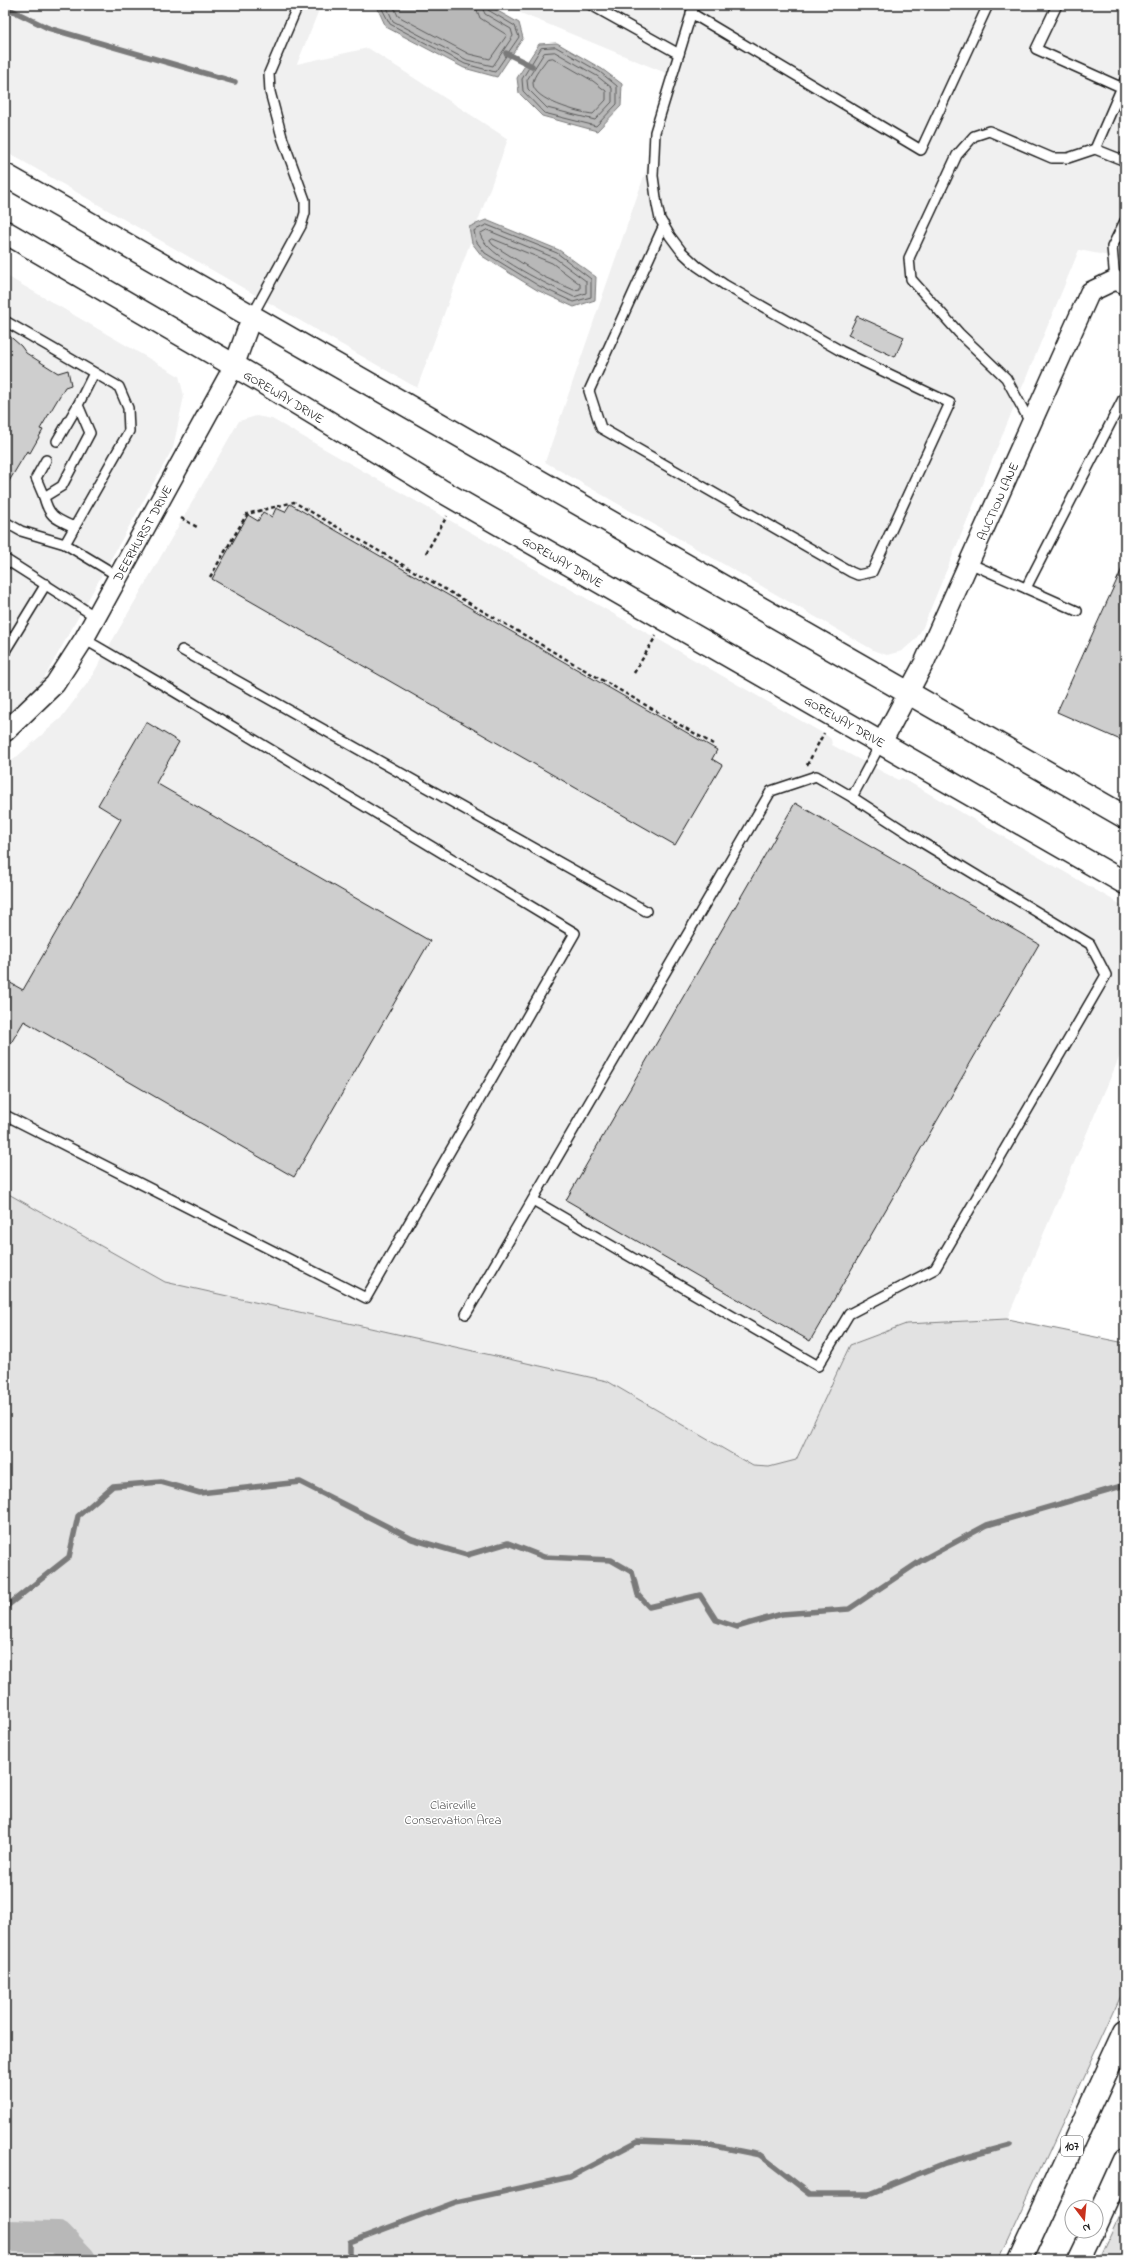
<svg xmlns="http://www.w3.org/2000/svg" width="1130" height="2265" font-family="'Indie Flower',sans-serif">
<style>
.built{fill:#f0f0f0}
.green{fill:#e2e2e2;stroke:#7f7f7f}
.water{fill:#b8b8b8;stroke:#7a7a7a}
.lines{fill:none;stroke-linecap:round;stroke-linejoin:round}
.shore{stroke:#5a5a5a;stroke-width:1}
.stream{stroke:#7a7a7a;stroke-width:5.5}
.river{stroke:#b8b8b8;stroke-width:32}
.building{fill:#cecece;stroke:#1c1c1c}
.service-casing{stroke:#1c1c1c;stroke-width:12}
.minor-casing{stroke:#1c1c1c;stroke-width:22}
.secondary-casing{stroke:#1c1c1c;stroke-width:25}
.primary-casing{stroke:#1c1c1c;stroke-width:25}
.path{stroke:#1c1c1c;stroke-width:2.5;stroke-dasharray:4 3;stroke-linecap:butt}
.service{stroke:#fff;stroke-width:9}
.minor{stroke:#fff;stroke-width:19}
.secondary{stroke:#fff;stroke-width:22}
.primary{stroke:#fff;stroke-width:22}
.labels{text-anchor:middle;stroke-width:3;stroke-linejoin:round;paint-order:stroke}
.shield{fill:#fff;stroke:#606060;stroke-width:1}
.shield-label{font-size:12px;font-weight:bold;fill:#1c1c1c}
.street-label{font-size:13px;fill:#1c1c1c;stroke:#fff}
.park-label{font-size:13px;fill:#575757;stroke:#fff}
</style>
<rect width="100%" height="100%" fill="#fff"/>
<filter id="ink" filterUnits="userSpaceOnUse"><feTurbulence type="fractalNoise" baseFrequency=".025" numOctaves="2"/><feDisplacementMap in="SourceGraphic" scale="8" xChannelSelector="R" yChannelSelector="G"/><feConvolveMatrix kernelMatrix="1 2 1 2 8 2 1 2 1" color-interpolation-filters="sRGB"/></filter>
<g filter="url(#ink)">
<!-- built -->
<g class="built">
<polygon points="5,5 321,5 297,64 368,48 508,139 417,388 5,151"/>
<polygon points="501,5 1125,5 1125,259 1079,250 923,627 916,639 902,651 887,655 875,651 545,462 678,78"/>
<polygon points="5,275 179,376 184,396 173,448 5,748"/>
<polygon points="256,416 272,419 279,423 826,735 831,739 832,745 898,780 902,778 1125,907 1125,1044 1007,1319 906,1324 850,1345 796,1460 769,1467 753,1466 607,1381 165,1282 5,1192 5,767 61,718 89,681 239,421"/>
</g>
<!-- green -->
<g class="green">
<polygon points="5,1192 165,1282 607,1381 753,1466 769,1467 796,1460 850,1345 906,1324 1007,1319 1125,1343 1125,1987 999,2260 5,2260"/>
<polygon points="1125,2204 1125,2260 1099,2260"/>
</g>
<!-- water -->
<g class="water">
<polygon points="376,5 487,5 519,23 523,38 497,77 464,68 386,27"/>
<polygon points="557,43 602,69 622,84 621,106 597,131 542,116 519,93 517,78 539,44"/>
<polygon points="486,220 559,250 596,277 595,300 574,307 537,290 482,256 472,243 469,227"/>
</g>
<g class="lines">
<!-- shore -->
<g class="shore">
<polyline points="380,5 390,24 465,64 495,72 519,37 515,26 488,10 486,5"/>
<polyline points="386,5 393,21 467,60 493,66 513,36 511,29 485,14 481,5"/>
<polyline points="393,5 398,16 469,54 490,59 507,35 480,18 475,5"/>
<polygon points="556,47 600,72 617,86 617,104 596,126 544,113 523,91 522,79 541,48"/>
<polygon points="555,52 597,76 612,88 612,102 595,120 547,108 528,89 527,80 544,53"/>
<path d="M553,58L593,81L606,91V100L593,114C580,113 532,100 533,83C533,76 543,65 547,59Z"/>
<polygon points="487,225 557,253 591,279 591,297 573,302 539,286 485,253 476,241 474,231"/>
<path d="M487,230L555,258L586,281V293L574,297C553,287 485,256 480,234Z"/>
<polygon points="493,239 552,263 580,284 580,289 574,290 544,277 493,245 490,241"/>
</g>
<!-- stream -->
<g class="stream">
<polyline points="5,7 48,28 235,82"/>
<polyline points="506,53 532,66"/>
<polyline points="5,1648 7,1606 69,1557 78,1516 113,1486 161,1482 200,1493 300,1482 412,1539 467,1555 508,1543 544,1557 611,1560 632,1572 638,1595 649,1607 700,1595 716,1620 737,1627 782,1614 849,1609 922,1560 987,1525 1125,1485"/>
<polyline points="350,2260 350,2242 456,2202 570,2177 638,2141 705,2144 760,2155 810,2194 869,2194 945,2163 1011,2145"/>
</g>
<!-- river -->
<polyline class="river" points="5,2236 58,2237 80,2260"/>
</g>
<!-- building -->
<g class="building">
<polygon points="857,316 904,337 895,357 848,335"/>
<polygon points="5,332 21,346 26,353 58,373 68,370 71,385 65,387 40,429 43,430 30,453 27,451 5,488"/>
<polygon points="290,504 717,750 712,759 722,765 675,845 212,579 248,515 258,521 263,512 272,517 276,508 285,512"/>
<polygon points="1125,562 1125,742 1057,712"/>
<polygon points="146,722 179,742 156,783 430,941 294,1177 24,1021 5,1053 5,980 23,990 121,819 98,805"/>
<polygon points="795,803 1039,944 810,1341 566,1200"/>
</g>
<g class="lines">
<!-- service casing -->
<g class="service-casing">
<g id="service">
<polyline points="591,5 679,54"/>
<polyline points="1057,5 1036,49 1125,89"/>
<polyline points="691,13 921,150 988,5"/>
<polyline points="1095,149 1125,80"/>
<polyline points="664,225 589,391 601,428 851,572 858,575 872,572 950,403 841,351 725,285 697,266 682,252 670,236 660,219 657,205 653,176 655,132 694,5"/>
<polyline points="1115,280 1112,247 1125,221"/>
<polyline points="252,316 301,226 305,213 305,200 282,137 270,92 269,73 298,5"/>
<polyline points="5,321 119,387 128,408 129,431 65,544"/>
<polyline points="1031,424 1006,378 959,333 911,279 909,258 957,155 974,136 989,131 1052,158 1068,158 1095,149 1125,161"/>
<polyline points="57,441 78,405"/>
<polyline points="44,497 36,478 46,460"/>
<polyline points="5,522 21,531 65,544 118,576"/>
<path d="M74,527C56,519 49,517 44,497L62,486L90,433L78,405L94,373"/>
<polyline points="5,559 96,617"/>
<polyline points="969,563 1077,611"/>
<polyline points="1026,588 1125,395"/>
<polyline points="182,650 646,911"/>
<polyline points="5,651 46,584"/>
<polyline points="5,1115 366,1298 575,933 175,692 84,639"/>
<polyline points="533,1200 818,1366 849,1314 935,1269 1106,975 1090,944 923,843 852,797"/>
<polyline points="466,1314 771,791 816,776 852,797 881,743"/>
</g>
</g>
<!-- minor casing -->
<g class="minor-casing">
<g id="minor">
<polyline points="5,732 55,684 84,639 234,366 252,316"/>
<polyline points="882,742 924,663 1090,292 1115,280 1125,284"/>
</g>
</g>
<!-- secondary casing -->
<g class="secondary-casing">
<g id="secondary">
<polyline points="5,175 1125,817"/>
<polyline points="5,232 259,380 440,490 1125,883"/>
</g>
</g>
<!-- primary casing -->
<g class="primary-casing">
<g id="primary">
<polyline points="1096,2224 1125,2160"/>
<polyline points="1020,2260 1125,2031"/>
<polyline points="1079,2260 1093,2231"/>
</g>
</g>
<!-- path -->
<g class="path">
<polyline points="181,518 197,527"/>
<polyline points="426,553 447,516"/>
<polyline points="210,577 247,514 294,502 713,744"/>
<polyline points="634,673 656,636"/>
<polyline points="807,765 824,733"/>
</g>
<!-- service -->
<use href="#service" class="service"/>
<!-- minor -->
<use href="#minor" class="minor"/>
<!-- secondary -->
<use href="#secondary" class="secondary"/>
<!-- primary -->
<use href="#primary" class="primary"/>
</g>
</g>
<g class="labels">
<!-- shield labels -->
<rect class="shield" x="1061" y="2136" width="22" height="20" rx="3"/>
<g class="shield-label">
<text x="1072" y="2150">107</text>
</g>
<!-- street labels -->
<g class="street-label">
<text transform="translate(284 396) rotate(31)" y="5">GOREWAY DRIVE</text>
<text transform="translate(997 501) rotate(-66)" y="5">AUCTION LANE</text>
<text transform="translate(142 533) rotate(-61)" y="5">DEERHURST DRIVE</text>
<text transform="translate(563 561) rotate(30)" y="5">GOREWAY DRIVE</text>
<text transform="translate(845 721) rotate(30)" y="5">GOREWAY DRIVE</text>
</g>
<!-- park labels -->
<g class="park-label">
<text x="453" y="1809">Claireville<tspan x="453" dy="15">Conservation Area</tspan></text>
</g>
</g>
<!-- margin -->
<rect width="1130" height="2265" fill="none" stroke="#fff" stroke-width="20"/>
<rect x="10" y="10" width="1110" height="2245" fill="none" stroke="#1c1c1c" stroke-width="1.5" filter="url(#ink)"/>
<!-- north arrow -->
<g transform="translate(1084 2219) rotate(164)"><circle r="19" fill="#ffffff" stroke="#a4a4a4"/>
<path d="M0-3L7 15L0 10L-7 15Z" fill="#c8321e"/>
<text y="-6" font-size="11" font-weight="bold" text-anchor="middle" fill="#1c1c1c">N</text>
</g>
</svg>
